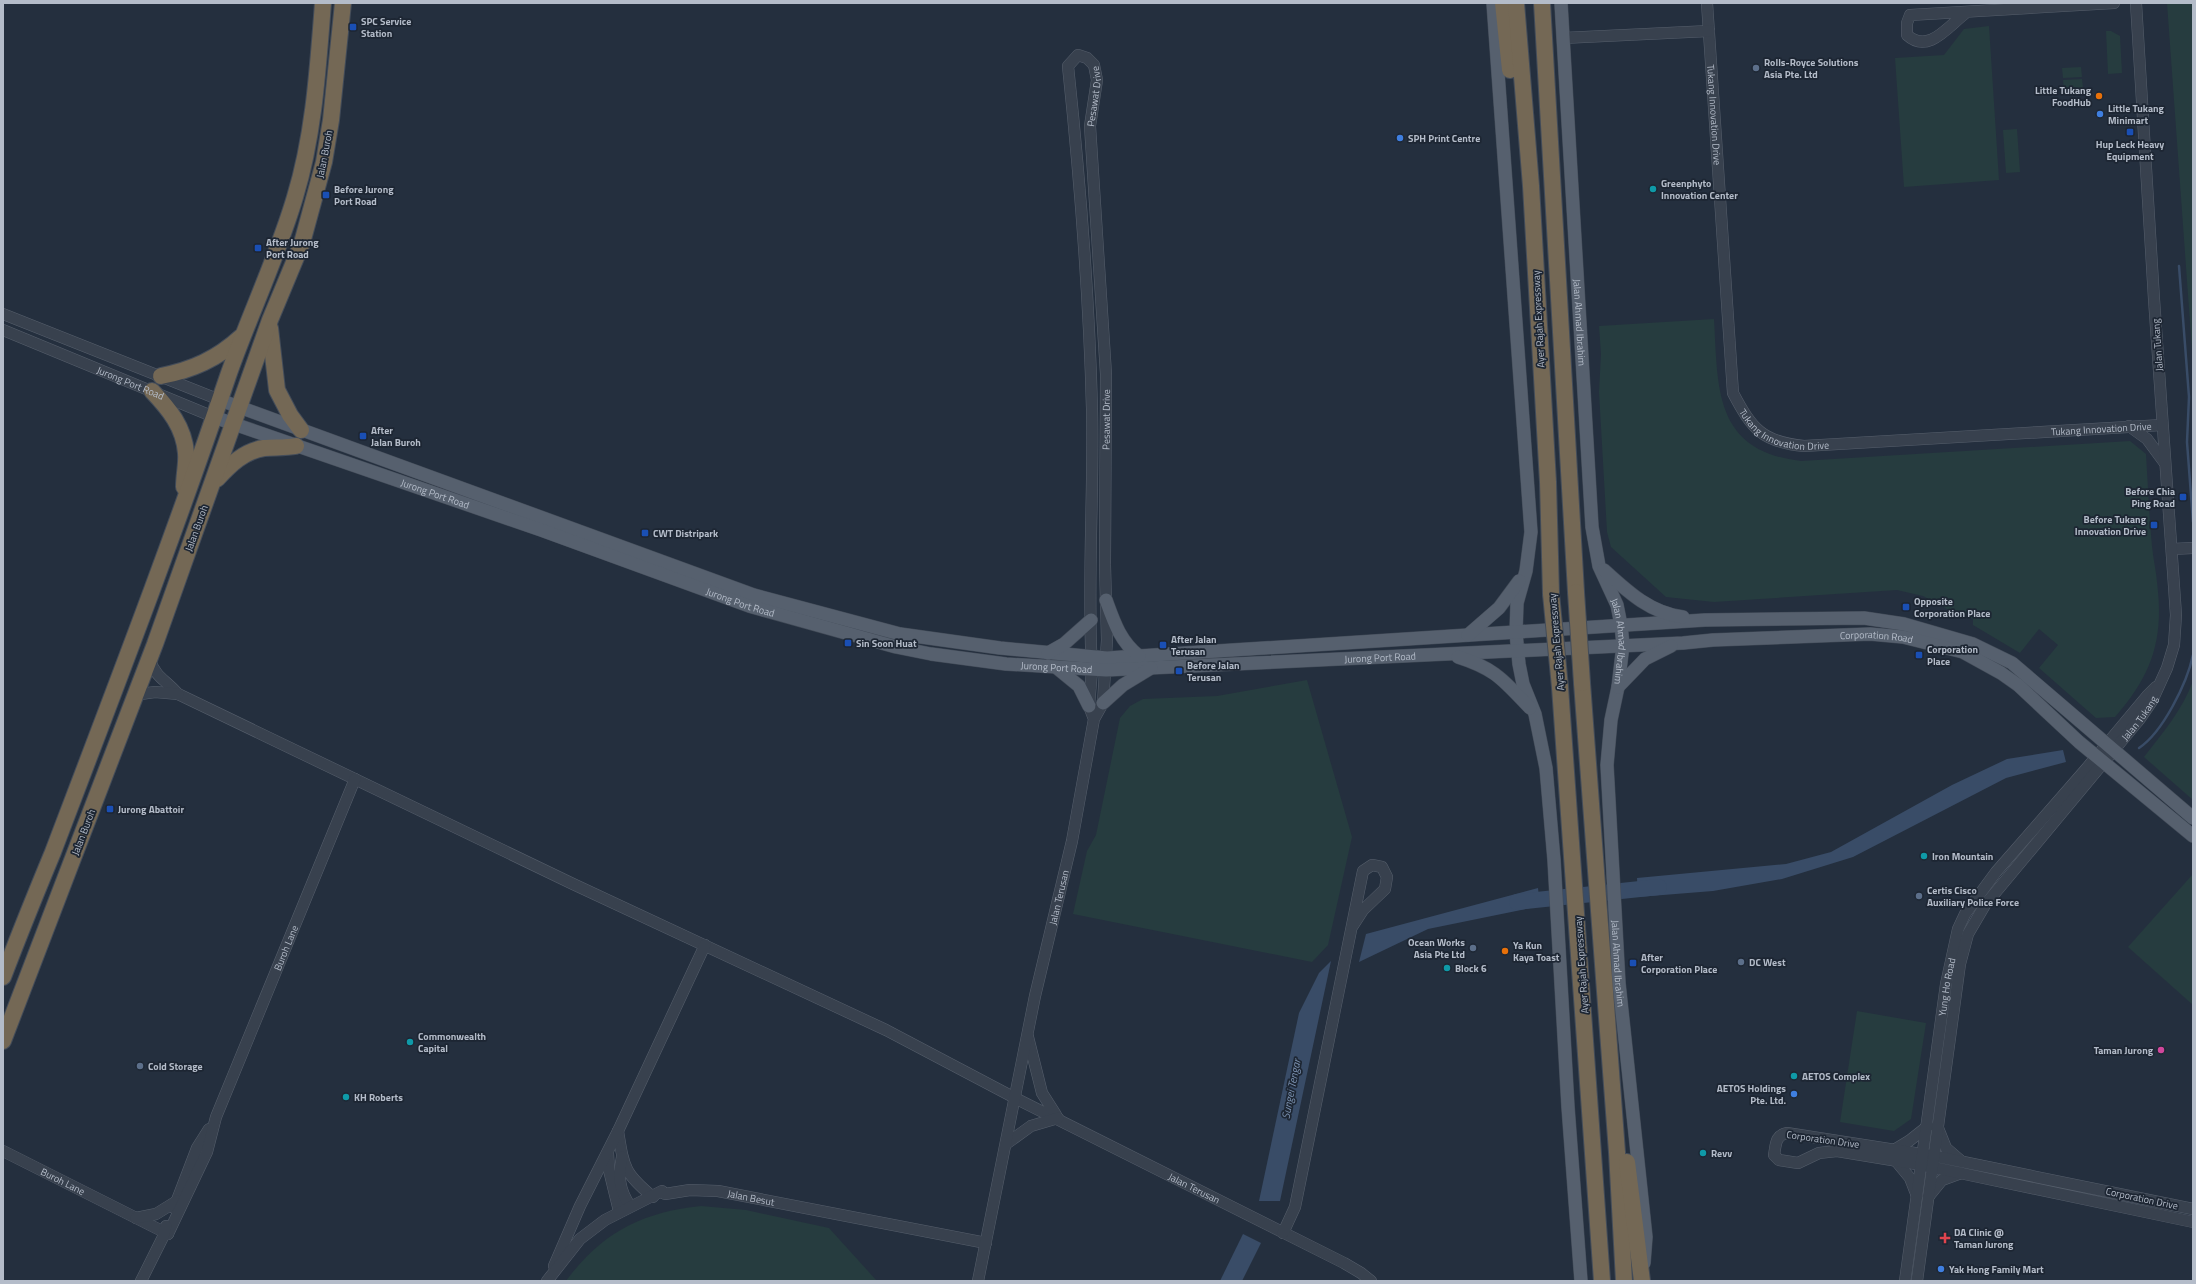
<svg xmlns="http://www.w3.org/2000/svg" width="2196" height="1284" font-family="'Titillium Web',sans-serif">
<style>
.green{fill:#263c3f}
.water{fill:#394c67}
.lines{fill:none;stroke-linecap:round;stroke-linejoin:round}
.stream{stroke:#394c67;stroke-width:2.5}
.river{stroke:#394c67;stroke-width:16}
.minor-casing{stroke:#565f6c;stroke-width:12}
.major-casing{stroke:#414a57;stroke-width:14}
.highway-casing{stroke:#434c59;stroke-width:18}
.minor{stroke:#38414e;stroke-width:11}
.major{stroke:#56606e;stroke-width:13}
.highway{stroke:#746855;stroke-width:16}
.highway-bridge-casing{stroke:#434c59;stroke-width:18;stroke-linecap:butt}
.highway-bridge{stroke:#746855;stroke-width:16}
.transit-dot{fill:#1a4fb4;stroke:#1d2633;stroke-width:1.5}
.service-dot{fill:#5c6f8a;stroke:#1d2633;stroke-width:1.5}
.food-dot{fill:#e8710a;stroke:#1d2633;stroke-width:1.5}
.shop-dot{fill:#3f7fe0;stroke:#1d2633;stroke-width:1.5}
.culture-dot{fill:#0f9aa8;stroke:#1d2633;stroke-width:1.5}
.hotel-dot{fill:#d1479c;stroke:#1d2633;stroke-width:1.5}
.health-dot{fill:#e0444e;stroke:#1d2633;stroke-width:1.5}
.labels{text-anchor:middle;stroke-width:3.5;stroke-linejoin:round;paint-order:stroke}
.poi-label{font-size:10px;font-weight:bold;fill:#b4bcc9;stroke:#1d2633;text-anchor:start}
.street-label{font-size:10px;fill:#b4bcc9;stroke:#1d2633}
.water-label{font-size:11px;font-style:italic;fill:#7c92b1;stroke:#1d2633}
</style>
<rect width="100%" height="100%" fill="#242f3e"/>
<!-- green -->
<g class="green">
<polygon points="2167,3 2193,3 2193,364"/>
<polygon points="1989,26 1999,180 1904,187 1895,58 1944,55 1964,29"/>
<polygon points="2106,31 2111,31 2120,36 2122,73 2108,74"/>
<polygon points="2081,67 2082,77 2063,78 2062,68"/>
<polygon points="2082,79 2083,88 2064,90 2063,80"/>
<polygon points="2017,129 2020,172 2006,173 2003,130"/>
<path d="M1714,319C1718,389 1714,451 1801,461L2130,441L2146,454C2148,485 2149,516 2152,546C2153,558 2156,570 2157,582C2164,638 2153,674 2115,717L2096,718L2039,668L2058,645L2039,629L2020,653L1973,625V619L1947,609L1923,596L1897,590L1714,602L1666,597L1611,547L1607,532L1599,392L1601,354L1599,326Z"/>
<polygon points="1307,680 1352,837 1328,945 1312,962 1073,914 1087,851 1096,835 1120,718 1130,706 1143,699 1217,696"/>
<path d="M2193,681V800L2144,757C2162,734 2183,709 2193,681Z"/>
<polygon points="2193,874 2193,1005 2128,947"/>
<polygon points="1857,1011 1926,1023 1911,1119 1894,1131 1840,1122"/>
<path d="M701,1206L746,1210L829,1228L877,1281H566C601,1233 642,1212 701,1206Z"/>
</g>
<!-- water -->
<g class="water">
<polygon points="2063,750 2066,762 2006,778 1853,857 1782,879 1713,891 1638,897 1637,878 1786,864 1831,852 1952,785 2007,759"/>
<polygon points="1538,888 1540,906 1428,929 1359,962 1366,934"/>
<polygon points="1331,961 1280,1201 1259,1201 1299,1013 1319,973"/>
<polygon points="1243,1234 1261,1243 1242,1281 1220,1281"/>
</g>
<g class="lines">
<!-- stream -->
<g class="stream">
<polyline points="2179,266 2189,397 2187,442 2193,522"/>
<path d="M2139,748C2163,732 2187,683 2193,655"/>
</g>
<!-- river -->
<polyline class="river" points="1517,902 1659,887"/>
<!-- minor casing -->
<g class="minor-casing">
<g id="minor">
<path id="s1" d="M1707,3L1733,393C1752,429 1762,442 1804,446L2162,425"/>
<path d="M1967,12C1949,25 1929,55 1907,35V23L1910,15L2114,3"/>
<polyline points="1563,38 1709,31"/>
<polyline points="3,314 220,400"/>
<path id="s2" d="M3,330L214,417"/>
<polyline points="2129,426 2147,439 2164,462"/>
<polyline points="2172,549 2193,548"/>
<path id="s3" d="M149,659C157,679 165,679 178,694L573,884L886,1030L1015,1098L1344,1263L1361,1273L1371,1281"/>
<polyline points="134,695 155,692 178,694"/>
<polyline points="1028,1037 1042,1093 1056,1115"/>
<polyline points="1938,1128 1946,1148 1961,1161"/>
<path d="M618,1131C624,1168 624,1173 653,1197"/>
<polyline points="1006,1144 1031,1126 1058,1118"/>
<polyline points="1894,1150 1909,1141 1928,1126"/>
<path id="s4" d="M3,1151L168,1234"/>
<polyline points="608,1153 609,1170 619,1211"/>
<path d="M622,1157C618,1177 619,1189 630,1206"/>
<polyline points="1896,1161 1910,1178 1917,1196"/>
<polyline points="1929,1196 1942,1180 1961,1173"/>
<polyline points="174,1208 197,1148 209,1129"/>
<path d="M2193,1209L1934,1156L1787,1133C1775,1135 1776,1145 1774,1155L1779,1160L1798,1163L1819,1153L1837,1151L1922,1165L2193,1222"/>
<polyline points="136,1218 156,1214 177,1201"/>
<path d="M1283,1233L1295,1207C1318,1095 1340,983 1363,871L1372,865L1382,867L1387,877L1385,889L1363,910L1352,927"/>
<path id="s5" d="M168,1234L207,1152L216,1117L355,779"/>
<polyline points="554,1266 580,1206 618,1131 705,945"/>
<polyline points="141,1281 163,1237 166,1226"/>
<path id="s6" d="M547,1281L580,1239L605,1220L662,1191L665,1194L690,1190L718,1191L986,1243"/>
<path id="s7" d="M978,1281L1035,996L1072,841L1094,719L1103,703L1107,640L1105,565L1106,374L1090,126L1097,80L1094,65L1087,58L1078,55L1068,66C1080,180 1089,294 1092,409C1094,496 1087,583 1092,670L1089,706L1094,719"/>
<path id="s8" d="M1905,1281L1946,984L1958,929L1965,914L1996,872L2086,769L2147,696L2156,687"/>
<path id="s9" d="M1917,1281L1960,964L1968,934L1985,905L2139,720L2152,701L2167,668L2174,645L2176,615L2154,299L2136,3"/>
</g>
</g>
<!-- major casing -->
<g class="major-casing">
<g id="major">
<polyline points="1493,3 1531,532 1526,571 1517,603 1516,633 1519,664 1523,684 1535,714 1546,768 1554,860 1568,1107 1581,1281"/>
<path id="s10" d="M1561,3L1592,527L1599,566L1617,605L1621,625L1623,645L1618,687L1611,720L1607,765L1619,983L1646,1237L1644,1263"/>
<polyline points="220,400 754,595 900,634 1000,648 1107,658 1705,620 1864,618 1904,624 1973,644 2012,663 2193,818"/>
<path id="s11" d="M214,417L541,530L749,606L896,647L931,654L1006,664L1106,670L1683,643L1713,640L1870,634L1903,637L1963,652L2001,673L2018,685L2079,742L2193,836"/>
<path d="M1604,570C1627,591 1650,613 1683,617"/>
<path d="M1106,600C1114,622 1120,641 1139,656"/>
<polyline points="1468,635 1499,608 1519,581"/>
<polyline points="1048,653 1064,644 1091,620"/>
<path d="M1458,657C1496,669 1503,680 1530,708"/>
<polyline points="1057,668 1079,686 1089,706"/>
<polyline points="1618,687 1645,659 1671,646"/>
<polyline points="1103,703 1123,685 1151,668"/>
</g>
</g>
<!-- highway casing -->
<g class="highway-casing">
<g id="highway">
<polyline points="1503,3 1510,70"/>
<polyline points="1516,3 1531,186 1548,482 1551,594"/>
<polyline points="1542,3 1576,592"/>
<polyline points="270,328 277,390 290,415 301,430"/>
<path d="M161,376C192,370 217,359 241,337"/>
<path d="M152,391C169,409 184,427 186,453C187,464 184,475 184,487"/>
<path d="M217,479C230,465 244,451 264,448C274,447 285,448 296,446"/>
<polyline points="1582,683 1617,1152 1624,1281"/>
<polyline points="1560,687 1602,1281"/>
<path d="M3,977C19,935 36,893 53,852C113,694 174,536 228,376C249,316 277,258 295,197C314,135 318,67 323,3"/>
<polyline points="3,1041 155,644 270,320 302,243 324,162 331,120 343,3"/>
<polyline points="1627,1162 1642,1281"/>
</g>
</g>
<!-- minor -->
<use href="#minor" class="minor"/>
<!-- major -->
<use href="#major" class="major"/>
<!-- highway -->
<use href="#highway" class="highway"/>
<!-- highway-bridge casing -->
<g class="highway-bridge-casing">
<g id="highway-bridge">
<polyline points="1576,592 1582,683"/>
<polyline points="1551,594 1560,687"/>
</g>
</g>
<!-- highway-bridge -->
<use href="#highway-bridge" class="highway-bridge"/>
</g>
<!-- markers -->
<g class="transit-dot">
<rect x="349" y="23" width="8" height="8" rx="2"/>
<rect x="2126" y="128" width="8" height="8" rx="2"/>
<rect x="322" y="191" width="8" height="8" rx="2"/>
<rect x="254" y="244" width="8" height="8" rx="2"/>
<rect x="359" y="432" width="8" height="8" rx="2"/>
<rect x="2179" y="493" width="8" height="8" rx="2"/>
<rect x="2150" y="521" width="8" height="8" rx="2"/>
<rect x="641" y="529" width="8" height="8" rx="2"/>
<rect x="1902" y="603" width="8" height="8" rx="2"/>
<rect x="844" y="639" width="8" height="8" rx="2"/>
<rect x="1159" y="641" width="8" height="8" rx="2"/>
<rect x="1915" y="651" width="8" height="8" rx="2"/>
<rect x="1175" y="667" width="8" height="8" rx="2"/>
<rect x="106" y="805" width="8" height="8" rx="2"/>
<rect x="1629" y="959" width="8" height="8" rx="2"/>
</g>
<g class="service-dot">
<circle cx="1756" cy="68" r="4"/>
<circle cx="1919" cy="896" r="4"/>
<circle cx="1473" cy="948" r="4"/>
<circle cx="1741" cy="962" r="4"/>
<circle cx="140" cy="1066" r="4"/>
</g>
<g class="food-dot">
<circle cx="2099" cy="96" r="4"/>
<circle cx="1505" cy="951" r="4"/>
</g>
<g class="shop-dot">
<circle cx="2100" cy="114" r="4"/>
<circle cx="1400" cy="138" r="4"/>
<circle cx="1794" cy="1094" r="4"/>
<circle cx="1941" cy="1269" r="4"/>
</g>
<g class="culture-dot">
<circle cx="1653" cy="189" r="4"/>
<circle cx="1924" cy="856" r="4"/>
<circle cx="1447" cy="968" r="4"/>
<circle cx="410" cy="1042" r="4"/>
<circle cx="1794" cy="1076" r="4"/>
<circle cx="346" cy="1097" r="4"/>
<circle cx="1703" cy="1153" r="4"/>
</g>
<circle class="hotel-dot" cx="2161" cy="1050" r="4"/>
<path class="health-dot" d="M1943 1232h4v4h4v4h-4v4h-4v-4h-4v-4h4z"/>
<g class="labels">
<!-- poi labels -->
<g class="poi-label">
<text x="361" y="25">SPC Service<tspan x="361" dy="12">Station</tspan></text>
<text x="1764" y="66">Rolls-Royce Solutions<tspan x="1764" dy="12">Asia Pte. Ltd</tspan></text>
<text x="2091" y="94" text-anchor="end">Little Tukang<tspan x="2091" dy="12">FoodHub</tspan></text>
<text x="2108" y="112">Little Tukang<tspan x="2108" dy="12">Minimart</tspan></text>
<text x="1408" y="142">SPH Print Centre</text>
<text x="2130" y="148" text-anchor="middle">Hup Leck Heavy<tspan x="2130" dy="12">Equipment</tspan></text>
<text x="1661" y="187">Greenphyto<tspan x="1661" dy="12">Innovation Center</tspan></text>
<text x="334" y="193">Before Jurong<tspan x="334" dy="12">Port Road</tspan></text>
<text x="266" y="246">After Jurong<tspan x="266" dy="12">Port Road</tspan></text>
<text x="371" y="434">After<tspan x="371" dy="12">Jalan Buroh</tspan></text>
<text x="2175" y="495" text-anchor="end">Before Chia<tspan x="2175" dy="12">Ping Road</tspan></text>
<text x="2146" y="523" text-anchor="end">Before Tukang<tspan x="2146" dy="12">Innovation Drive</tspan></text>
<text x="653" y="537">CWT Distripark</text>
<text x="1914" y="605">Opposite<tspan x="1914" dy="12">Corporation Place</tspan></text>
<text x="1171" y="643">After Jalan<tspan x="1171" dy="12">Terusan</tspan></text>
<text x="856" y="647">Sin Soon Huat</text>
<text x="1927" y="653">Corporation<tspan x="1927" dy="12">Place</tspan></text>
<text x="1187" y="669">Before Jalan<tspan x="1187" dy="12">Terusan</tspan></text>
<text x="118" y="813">Jurong Abattoir</text>
<text x="1932" y="860">Iron Mountain</text>
<text x="1927" y="894">Certis Cisco<tspan x="1927" dy="12">Auxiliary Police Force</tspan></text>
<text x="1465" y="946" text-anchor="end">Ocean Works<tspan x="1465" dy="12">Asia Pte Ltd</tspan></text>
<text x="1513" y="949">Ya Kun<tspan x="1513" dy="12">Kaya Toast</tspan></text>
<text x="1641" y="961">After<tspan x="1641" dy="12">Corporation Place</tspan></text>
<text x="1749" y="966">DC West</text>
<text x="1455" y="972">Block 6</text>
<text x="418" y="1040">Commonwealth<tspan x="418" dy="12">Capital</tspan></text>
<text x="2153" y="1054" text-anchor="end">Taman Jurong</text>
<text x="148" y="1070">Cold Storage</text>
<text x="1802" y="1080">AETOS Complex</text>
<text x="1786" y="1092" text-anchor="end">AETOS Holdings<tspan x="1786" dy="12">Pte. Ltd.</tspan></text>
<text x="354" y="1101">KH Roberts</text>
<text x="1711" y="1157">Revv</text>
<text x="1954" y="1236">DA Clinic @<tspan x="1954" dy="12">Taman Jurong</tspan></text>
<text x="1949" y="1273">Yak Hong Family Mart</text>
</g>
<!-- street labels -->
<g class="street-label">
<text dy="4" stroke="none"><textPath href="#s7" startOffset="1200">Pesawat Drive</textPath></text>
<text dy="4" stroke="none"><textPath href="#s1" startOffset="112">Tukang Innovation Drive</textPath></text>
<text transform="translate(324 154) rotate(-79)" y="4">Jalan Buroh</text>
<text transform="translate(1538 319) rotate(-93)" y="4">Ayer Rajah Expressway</text>
<text dy="4" stroke="none"><textPath href="#s10" startOffset="320">Jalan Ahmad Ibrahim</textPath></text>
<text transform="translate(2157 345) rotate(-94)" y="4">Jalan Tukang</text>
<text dy="4" stroke="none"><textPath href="#s2" startOffset="138">Jurong Port Road</textPath></text>
<text dy="4" stroke="none"><textPath href="#s7" startOffset="876">Pesawat Drive</textPath></text>
<text dy="4" stroke="none"><textPath href="#s1" startOffset="460">Tukang Innovation Drive</textPath></text>
<text dy="4" stroke="none"><textPath href="#s1" startOffset="783">Tukang Innovation Drive</textPath></text>
<text dy="4" stroke="none"><textPath href="#s11" startOffset="234">Jurong Port Road</textPath></text>
<text transform="translate(196 528) rotate(-70)" y="4">Jalan Buroh</text>
<text dy="4" stroke="none"><textPath href="#s11" startOffset="558">Jurong Port Road</textPath></text>
<text dy="4" stroke="none"><textPath href="#s11" startOffset="1703">Corporation Road</textPath></text>
<text dy="4" stroke="none"><textPath href="#s10" startOffset="644">Jalan Ahmad Ibrahim</textPath></text>
<text transform="translate(1556 642) rotate(-95)" y="4">Ayer Rajah Expressway</text>
<text dy="4" stroke="none"><textPath href="#s11" startOffset="1206">Jurong Port Road</textPath></text>
<text dy="4" stroke="none"><textPath href="#s11" startOffset="882">Jurong Port Road</textPath></text>
<text dy="4" stroke="none"><textPath href="#s9" startOffset="627">Jalan Tukang</textPath></text>
<text transform="translate(83 832) rotate(-69)" y="4">Jalan Buroh</text>
<text dy="4" stroke="none"><textPath href="#s7" startOffset="392">Jalan Terusan</textPath></text>
<text dy="4" stroke="none"><textPath href="#s5" startOffset="310">Buroh Lane</textPath></text>
<text dy="4" stroke="none"><textPath href="#s10" startOffset="968">Jalan Ahmad Ibrahim</textPath></text>
<text transform="translate(1581 965) rotate(-94)" y="4">Ayer Rajah Expressway</text>
<text dy="4" stroke="none"><textPath href="#s8" startOffset="297">Yung Ho Road</textPath></text>
<text transform="translate(1823 1139) rotate(8)" y="4">Corporation Drive</text>
<text dy="4" stroke="none"><textPath href="#s4" startOffset="67">Buroh Lane</textPath></text>
<text dy="4" stroke="none"><textPath href="#s3" startOffset="1176">Jalan Terusan</textPath></text>
<text dy="4" stroke="none"><textPath href="#s6" startOffset="240">Jalan Besut</textPath></text>
<text transform="translate(2142 1198) rotate(12)" y="4">Corporation Drive</text>
</g>
<!-- water labels -->
<g class="water-label">
<text transform="translate(1291 1089) rotate(-79)" y="4">Sungei Tengar</text>
</g>
</g>
<!-- border -->
<rect width="2196" height="1284" fill="none" stroke="#b4bcc9" stroke-width="8"/>
</svg>
